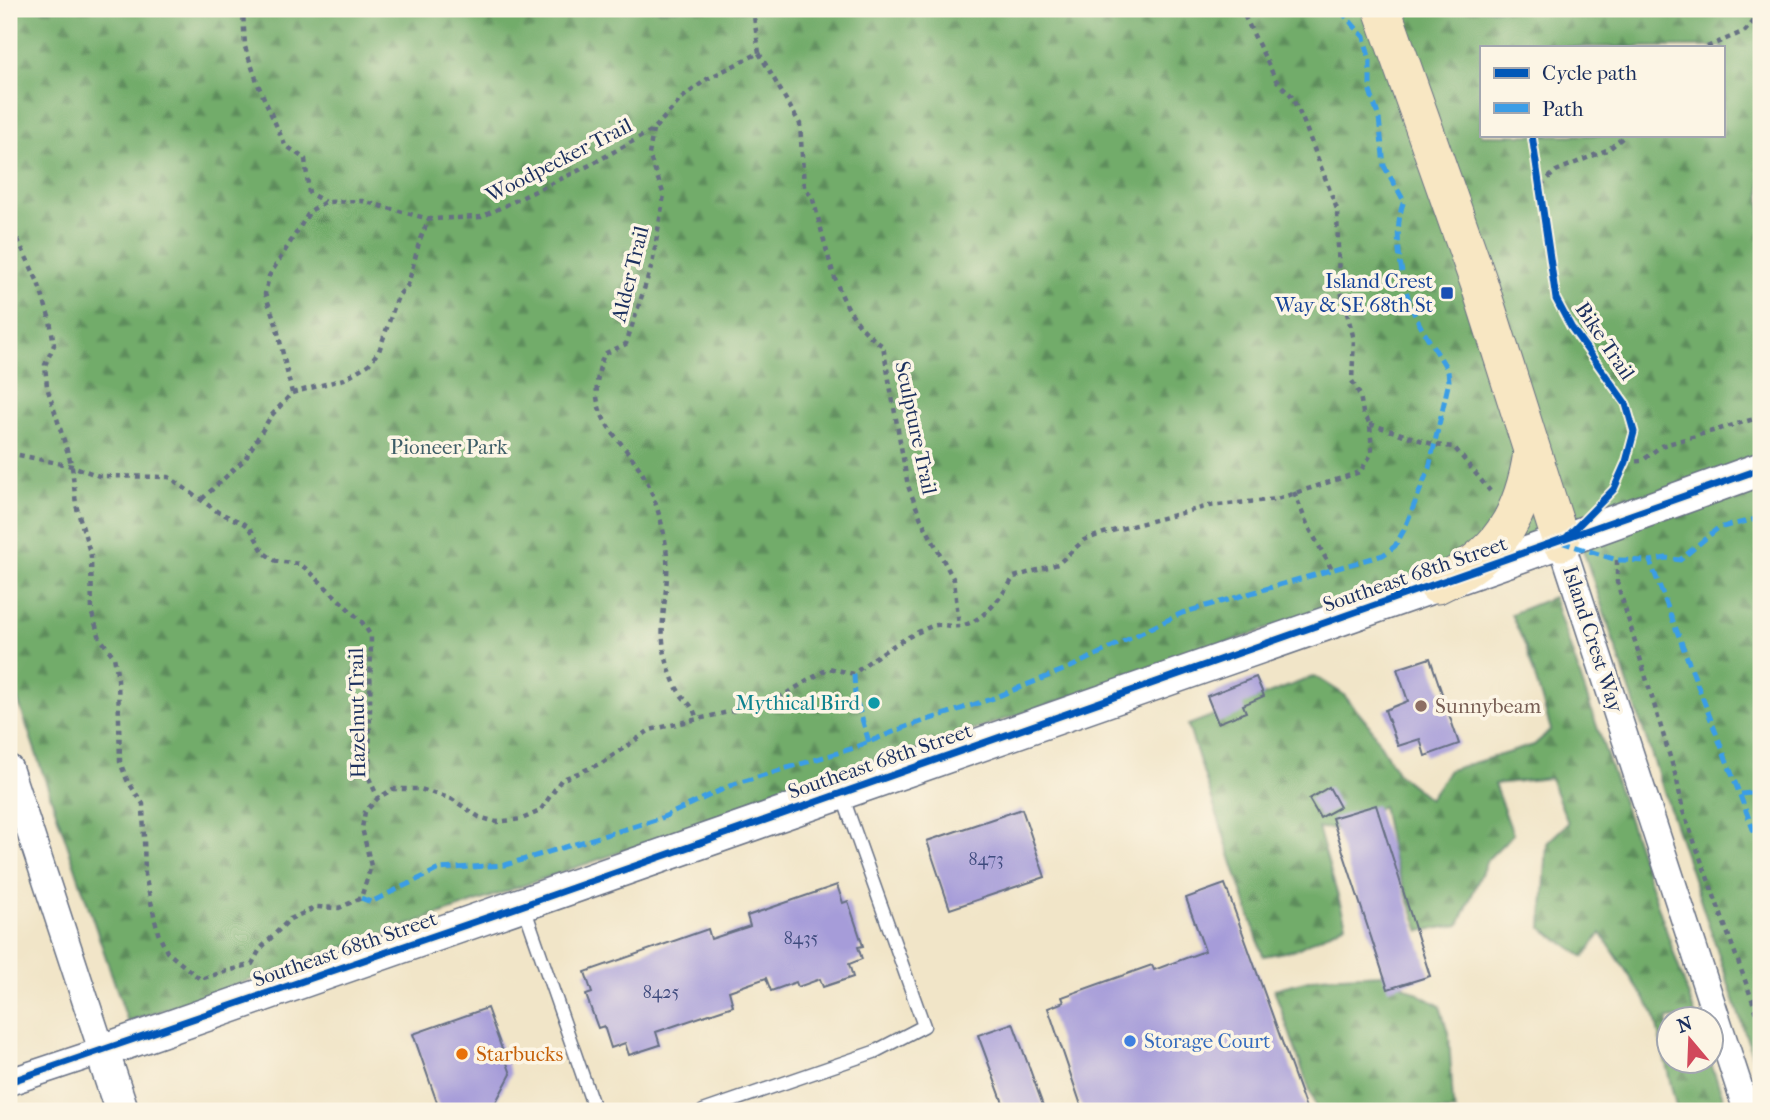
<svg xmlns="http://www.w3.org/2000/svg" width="1770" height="1120" font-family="'IM FELL French Canon',serif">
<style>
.forest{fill:url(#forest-firs);stroke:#466e64;stroke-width:2;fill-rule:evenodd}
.building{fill:#a69cd9}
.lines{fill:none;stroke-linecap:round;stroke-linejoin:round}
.service-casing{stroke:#666f83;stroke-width:15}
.minor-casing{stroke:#666f83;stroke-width:29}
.tertiary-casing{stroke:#666f83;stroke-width:36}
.secondary-casing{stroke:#666f83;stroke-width:39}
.path{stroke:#666f83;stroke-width:4.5;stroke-dasharray:5 5;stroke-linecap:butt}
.service{stroke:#fff;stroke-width:12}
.minor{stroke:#fff;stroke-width:26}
.tertiary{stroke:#fff;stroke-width:33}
.secondary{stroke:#f8e7c3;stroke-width:37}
.quiet{stroke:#3b9de6;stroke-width:5;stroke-dasharray:10 5;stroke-linecap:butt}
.cycleway-casing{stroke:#fcf5e5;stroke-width:11}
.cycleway{stroke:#0057b8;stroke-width:7}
.transit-dot{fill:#1a4fb4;stroke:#fcf5e5;stroke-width:2.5}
.culture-dot{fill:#0f9aa8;stroke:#fcf5e5;stroke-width:2.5}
.education-dot{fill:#8d6e63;stroke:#fcf5e5;stroke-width:2.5}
.shop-dot{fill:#3f7fe0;stroke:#fcf5e5;stroke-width:2.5}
.food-dot{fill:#e8710a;stroke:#fcf5e5;stroke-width:2.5}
.labels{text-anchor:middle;stroke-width:7;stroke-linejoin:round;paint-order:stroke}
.number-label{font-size:18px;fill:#3e4a7d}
.street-label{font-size:21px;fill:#1b2f5e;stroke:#fcf5e5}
.transit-label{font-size:21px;fill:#164399;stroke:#fcf5e5;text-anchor:end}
.park-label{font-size:21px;fill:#3d5d67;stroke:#fcf5e5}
.culture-label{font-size:21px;fill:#0d838f;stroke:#fcf5e5;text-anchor:end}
.education-label{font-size:21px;fill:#785e54;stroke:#fcf5e5;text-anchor:start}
.shop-label{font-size:21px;fill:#366cbe;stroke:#fcf5e5;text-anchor:start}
.food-label{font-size:21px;fill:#c56008;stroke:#fcf5e5;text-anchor:start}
</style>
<defs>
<pattern id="forest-firs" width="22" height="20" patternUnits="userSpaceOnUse" patternTransform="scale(1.75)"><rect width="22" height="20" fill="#72ac6b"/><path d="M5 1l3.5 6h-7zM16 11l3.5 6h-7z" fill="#5d8c5b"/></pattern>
</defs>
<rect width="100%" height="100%" fill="#fcf5e5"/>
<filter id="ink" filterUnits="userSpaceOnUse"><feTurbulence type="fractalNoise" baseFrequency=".0143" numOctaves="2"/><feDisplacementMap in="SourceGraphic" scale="14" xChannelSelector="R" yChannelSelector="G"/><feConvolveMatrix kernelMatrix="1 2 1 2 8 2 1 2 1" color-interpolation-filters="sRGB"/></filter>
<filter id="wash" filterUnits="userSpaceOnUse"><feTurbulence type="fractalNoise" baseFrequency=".00686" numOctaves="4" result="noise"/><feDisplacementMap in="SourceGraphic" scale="28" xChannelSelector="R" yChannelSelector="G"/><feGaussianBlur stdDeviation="1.57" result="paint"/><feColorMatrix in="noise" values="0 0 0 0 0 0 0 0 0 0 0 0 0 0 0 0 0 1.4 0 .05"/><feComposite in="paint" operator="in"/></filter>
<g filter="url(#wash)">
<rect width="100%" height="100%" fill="#f1e5c8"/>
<!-- forest -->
<g class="forest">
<path d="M9,9H1761V1081L1574,523L128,1022L9,674ZM1481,47H1723V135H1481Z"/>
<polygon points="1553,597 1696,1018 1668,1018 1668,1060 1710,1061 1728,1111 1677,1111 1654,1013 1601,933 1584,957 1542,928 1547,843 1568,823 1550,778 1494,784 1513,834 1487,860 1459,925 1420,931 1392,855 1382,806 1344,829 1318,828 1346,924 1295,950 1263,956 1188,725 1315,676 1343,694 1369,725 1398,774 1429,799 1449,770 1534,745 1551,730 1526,647 1511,614"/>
<polygon points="1383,974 1440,1006 1449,1036 1453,1104 1456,1111 1317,1111 1274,989 1320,977"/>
</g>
<g id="blocks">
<!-- building -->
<g class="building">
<polygon points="1430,658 1459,744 1425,756 1420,739 1398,746 1385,710 1408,701 1397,669"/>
<polygon points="1256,677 1264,696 1243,705 1246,712 1218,723 1207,696"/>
<polygon points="1329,787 1340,807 1320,818 1309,799"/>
<polygon points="1376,805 1430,976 1388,989 1332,818"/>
<polygon points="1022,809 1045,877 950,909 927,841"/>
<polygon points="1225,884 1307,1111 1083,1111 1048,1008 1064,1002 1062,997 1152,965 1154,970 1205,951 1186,898"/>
<polygon points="837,885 843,903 848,901 863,946 858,947 862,959 849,964 853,977 823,987 820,979 798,987 796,982 771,991 766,978 729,991 733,1006 656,1032 660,1045 629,1055 625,1043 611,1048 604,1026 598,1028 586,995 592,993 585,972 708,929 711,939 750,926 747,916"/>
<polygon points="487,1008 511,1074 491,1111 440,1111 413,1034"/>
<polygon points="1013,1023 1045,1111 1006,1111 978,1035"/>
</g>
</g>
</g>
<g filter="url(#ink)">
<use href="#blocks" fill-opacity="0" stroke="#666f83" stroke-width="2"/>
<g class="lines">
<!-- service casing -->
<g class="service-casing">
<g id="service">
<polyline points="524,907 595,1111"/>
<polyline points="703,1111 874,1052 924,1026 842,795"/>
</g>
</g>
<!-- minor casing -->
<g class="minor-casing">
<g id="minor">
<polyline points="1561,542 1747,1111"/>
<polyline points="9,768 102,1051 9,1082"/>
</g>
</g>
<!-- tertiary casing -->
<g class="tertiary-casing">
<polyline id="tertiary" points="122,1111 102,1051 1520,556 1761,469"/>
</g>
<!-- secondary casing -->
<g class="secondary-casing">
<g id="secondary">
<polyline points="1382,9 1479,283 1561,542"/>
<path d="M1437,585C1497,557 1522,519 1532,453"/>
</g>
</g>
<!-- path -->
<g class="path">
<polyline points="240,9 243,11 245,47 259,87 285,145 305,159 309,193 325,202"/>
<polyline points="1707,47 1745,31 1761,13"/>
<path d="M759,53L800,124L804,187L812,197C829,249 833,313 883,346L908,486L921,519L954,580L959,626"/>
<path d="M653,130L649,155L664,195L652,265L626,344L604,354C578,426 628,433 651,491C659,512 666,536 667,558C669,588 659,620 664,649C666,661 672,680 678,690C686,704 692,701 697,720"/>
<polyline points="1541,185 1556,171 1609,149 1626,135"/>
<path d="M9,221L38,282L50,320L54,345L45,365L47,387L72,466L76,505L91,556L92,614L100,638L114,657L118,678L120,762L127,780L143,804L145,875L158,933L167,952L200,979L252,964L260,949L290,919L317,907L339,908L361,898L371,866L362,828L365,812L378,798L393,789H420L452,799L479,817L496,822L522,819L540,811L561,780L602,763L650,730L737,710L782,696L829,668L854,674C872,657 909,635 932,626C940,623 950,627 959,626C983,623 1002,596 1014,577L1058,564L1084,540L1104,533L1209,506L1277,499L1360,472L1372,453L1370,424L1363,413L1360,395L1352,381L1354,339L1339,284L1337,209L1303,120L1291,95L1276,80L1241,9"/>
<polyline points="292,393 344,379 369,364 379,351 398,296 408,285 420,239 429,219"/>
<polyline points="1370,424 1435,445 1454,447 1490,491"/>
<polyline points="9,453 72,466 99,476 169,477 218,512 249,526 264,553 276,561 300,564 310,572 362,622 371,636 369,778 378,798"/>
<polyline points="1626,462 1642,461 1661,446 1761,417"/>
<polyline points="1294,492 1307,524 1331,568"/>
<polyline points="202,499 245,459 271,416 292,393 276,324 265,294 269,276 310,211 325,202 362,201 429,219 481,217 590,165 653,130 682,98 707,79 759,53 753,9"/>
<polyline points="1617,560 1617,582 1677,780 1683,811 1761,1024"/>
</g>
<!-- service -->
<use href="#service" class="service"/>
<!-- minor -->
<use href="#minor" class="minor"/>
<!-- tertiary -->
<use href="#tertiary" class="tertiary"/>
<!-- secondary -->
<use href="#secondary" class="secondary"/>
<!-- quiet -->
<g class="quiet">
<polyline points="1761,518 1718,528 1680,560 1666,558 1650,561 1761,850"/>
<polyline points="1561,542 1617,560 1650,561"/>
<polyline points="854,674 855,696 869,742"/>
<polyline points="1741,794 1761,792"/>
<path d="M361,898L371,902L439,869L505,865L659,819L734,784L854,748L903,728L991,699L1071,667L1182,613L1383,555L1395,546L1404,530L1429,468L1449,381L1448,371C1437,351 1421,330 1412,309C1401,279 1392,230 1404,201L1384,166L1379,118L1370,91V61L1364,37L1339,9"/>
</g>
<!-- cycleway casing -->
<g class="cycleway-casing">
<g id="cycleway">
<polyline points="1532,135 1556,299 1571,327 1626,404 1634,432 1626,462 1614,489 1568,536"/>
<polyline points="9,1082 524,905 1761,469"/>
</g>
</g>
<!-- cycleway -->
<use href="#cycleway" class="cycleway"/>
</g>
</g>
<!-- markers -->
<rect class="transit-dot" x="1440" y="286" width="14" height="14" rx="3.5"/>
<circle class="culture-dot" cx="874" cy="703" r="7"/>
<circle class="education-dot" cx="1421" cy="706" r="7"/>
<circle class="shop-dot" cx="1130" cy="1041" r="7"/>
<circle class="food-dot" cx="462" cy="1054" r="7"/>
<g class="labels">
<!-- number labels -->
<g class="number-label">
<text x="986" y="865">8473</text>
<text x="801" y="944">8435</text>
<text x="661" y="998">8425</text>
</g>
<!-- street labels -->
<g class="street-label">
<text transform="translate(559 160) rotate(-27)" y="7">Woodpecker Trail</text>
<text transform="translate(630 274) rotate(-76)" y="7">Alder Trail</text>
<text transform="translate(1605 341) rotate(56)" y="7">Bike Trail</text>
<text transform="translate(916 428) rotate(78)" y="7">Sculpture Trail</text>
<text transform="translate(1415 574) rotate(-19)" y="7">Southeast 68th Street</text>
<text transform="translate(1593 639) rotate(72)" y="7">Island Crest Way</text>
<text transform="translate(357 713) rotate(-91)" y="7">Hazelnut Trail</text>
<text transform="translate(880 761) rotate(-19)" y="7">Southeast 68th Street</text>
<text transform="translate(345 949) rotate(-19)" y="7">Southeast 68th Street</text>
</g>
<!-- transit labels -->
<g class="transit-label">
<text x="1433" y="288">Island Crest<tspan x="1433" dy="24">Way &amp; SE 68th St</tspan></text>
</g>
<!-- park labels -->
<g class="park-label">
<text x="449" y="454">Pioneer Park</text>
</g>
<!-- culture labels -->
<g class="culture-label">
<text x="860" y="710">Mythical Bird</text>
</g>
<!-- education labels -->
<g class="education-label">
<text x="1435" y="713">Sunnybeam</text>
</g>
<!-- shop labels -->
<g class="shop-label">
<text x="1144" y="1048">Storage Court</text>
</g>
<!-- food labels -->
<g class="food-label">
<text x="476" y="1061">Starbucks</text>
</g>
</g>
<!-- margin -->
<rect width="1770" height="1120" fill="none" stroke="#fcf5e5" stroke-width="35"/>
<!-- legend -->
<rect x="1480" y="46" width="245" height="91" fill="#fcf5e5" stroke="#a2a6af" stroke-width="2"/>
<rect x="1494" y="68" width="35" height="10" fill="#0057b8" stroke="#a2a6af" stroke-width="2"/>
<text x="1542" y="80" font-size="21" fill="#1b2f5e">Cycle path</text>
<rect x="1494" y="103" width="35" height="10" fill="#3b9de6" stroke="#a2a6af" stroke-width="2"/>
<text x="1542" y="116" font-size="21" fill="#1b2f5e">Path</text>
<!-- north arrow -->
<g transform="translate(1690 1040) rotate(341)"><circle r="33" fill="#fcf5e5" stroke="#a2a6af" stroke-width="2"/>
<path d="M0-5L12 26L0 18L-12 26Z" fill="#d1495b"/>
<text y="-10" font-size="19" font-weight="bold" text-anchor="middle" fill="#1b2f5e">N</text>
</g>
</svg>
